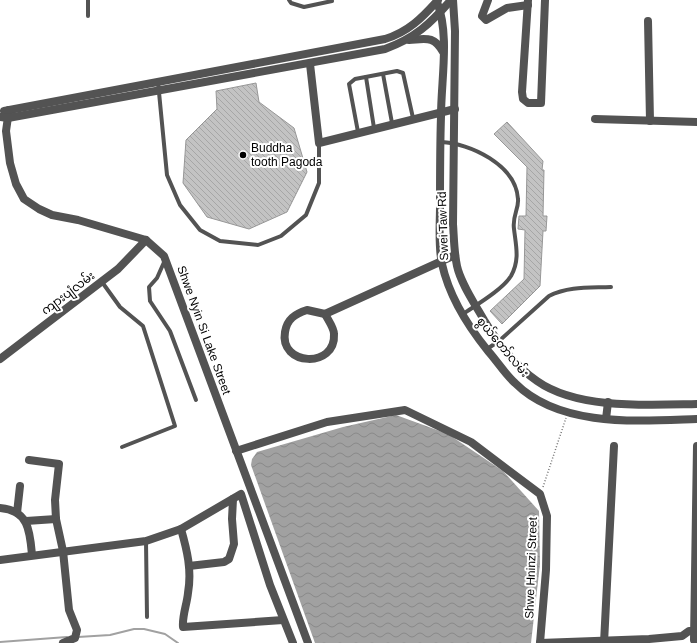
<svg xmlns="http://www.w3.org/2000/svg" width="697" height="643" font-family="Helvetica,'Noto Sans Myanmar',sans-serif">
<style>
.water{fill:url(#water-waves)}
.lines{fill:none;stroke-linecap:round;stroke-linejoin:round}
.stream{stroke:#a1a1a1;stroke-width:2}
.building{fill:url(#building-back-hatch);stroke:#979797}
.path{stroke:#757575;stroke-width:1.5;stroke-dasharray:1 2;stroke-linecap:butt}
.service{stroke:#535353;stroke-width:4}
.minor{stroke:#535353;stroke-width:8}
.poi-dot{fill:#000;stroke:#fff;stroke-width:1.5}
.labels{text-anchor:middle;stroke-width:4;stroke-linejoin:round;paint-order:stroke}
.poi-label{font-size:12px;fill:#000;stroke:#fff;text-anchor:start}
.street-label{font-size:12px;fill:#000;stroke:#fff}
</style>
<defs>
<pattern id="water-waves" width="16" height="10" patternUnits="userSpaceOnUse"><rect width="16" height="10" fill="#a1a1a1"/><path d="M0 5q4-4 8 0t8 0" fill="none" stroke="#898989"/></pattern>
<pattern id="building-back-hatch" width="6" height="6" patternUnits="userSpaceOnUse"><rect width="6" height="6" fill="#c3c3c3"/><path d="M-1 5l2 2M0 0l6 6M5-1l2 2" fill="none" stroke="#a6a6a6"/></pattern>
</defs>
<rect width="100%" height="100%" fill="#fff"/>
<!-- water -->
<polygon class="water" points="396,415 448,434 503,471 539,511 540,564 531,643 315,643 251,465 252,459 257,452 343,427"/>
<g class="lines">
<!-- stream -->
<g class="stream">
<polyline points="78,637 110,635 134,629 144,629 165,634 178,643"/>
<polyline points="0,642 67,637"/>
</g>
</g>
<!-- building -->
<g class="building">
<polygon points="256,83 259,102 294,128 307,172 287,212 249,229 207,217 183,183 186,140 217,109 216,91"/>
<polygon points="507,122 543,161 542,170 544,170 543,216 547,216 546,231 543,231 540,286 502,324 490,311 524,279 525,230 518,229 519,216 526,216 527,167 494,134"/>
</g>
<g class="lines">
<!-- path -->
<polyline class="path" points="543,487 566,418"/>
<!-- service -->
<g class="service">
<polyline points="289,0 291,3 304,7 332,1"/>
<polyline points="88,16 88,0"/>
<polyline points="383,74 392,123"/>
<polyline points="366,77 374,128"/>
<polyline points="158,82 167,175 180,205 200,230 220,241 258,245 281,236 306,215 319,183 319,143"/>
<polyline points="358,132 349,84 355,79 397,71 403,73 413,118"/>
<path d="M441,142C470,143 516,165 518,199C519,209 512,216 514,229C516,246 520,260 511,276C502,290 476,305 463,314"/>
<polyline points="165,260 157,278 149,287 150,301 170,331 196,400"/>
<polyline points="102,282 120,307 143,326 175,426 122,447"/>
<path d="M487,349L499,341L549,296C569,286 590,288 611,287"/>
<polyline points="146,541 147,617"/>
</g>
<!-- minor -->
<g class="minor">
<path d="M453,0L455,31L453,224C454,238 454,252 457,266C461,284 475,304 484,320C498,343 515,366 537,381C578,410 650,405 697,404"/>
<polyline points="488,0 482,16 486,20 507,8 528,5"/>
<polyline points="528,0 522,92 523,99 528,103 541,103 545,0"/>
<path d="M437,2C450,35 441,80 441,116C440,146 440,176 440,206C440,225 438,246 442,264C449,296 467,325 488,351C497,361 505,374 515,383C560,428 639,421 697,419"/>
<polyline points="648,21 650,121"/>
<path d="M409,40C425,39 434,35 443,52"/>
<polyline points="310,64 319,143 455,109"/>
<polyline points="9,110 6,131 10,163 16,184 24,199 39,209 52,215 78,220 146,240 164,256 308,643"/>
<path d="M4,111L385,39C408,32 422,18 438,0"/>
<path d="M0,117L8,118L385,49C415,38 430,24 451,0"/>
<polyline points="595,119 697,122"/>
<path d="M307,310L325,314C328,320 334,328 334,334C336,369 279,366 285,332C287,319 295,314 307,310Z"/>
<polyline points="325,314 455,255"/>
<polyline points="0,359 118,269 146,240"/>
<polyline points="606,419 608,402"/>
<polyline points="236,451 327,422 405,410 471,442 540,494 547,516 546,570 540,643"/>
<polyline points="29,460 59,464 55,500 56,519 63,551 69,610 77,630 75,638 63,643"/>
<path d="M0,508C29,510 30,532 32,555"/>
<polyline points="17,513 20,486"/>
<polyline points="26,521 56,519"/>
<path d="M181,529C187,550 192,570 188,593C187,604 182,616 183,627L283,620"/>
<polyline points="0,560 146,541 181,529 241,494 270,585 293,643"/>
<polyline points="189,566 224,562 229,559 234,544 232,519 233,499"/>
<polyline points="694,640 697,446"/>
<polyline points="540,643 649,639 682,636 689,631 697,631"/>
<polyline points="604,643 614,446"/>
</g>
</g>
<!-- markers -->
<circle class="poi-dot" cx="243" cy="155" r="4"/>
<g class="labels">
<!-- poi labels -->
<g class="poi-label">
<text x="251" y="152">Buddha<tspan x="251" dy="14">tooth Pagoda</tspan></text>
</g>
<!-- street labels -->
<g class="street-label">
<text transform="translate(443 226) rotate(-92)" y="4">Swei Taw Rd</text>
<text transform="translate(68 293) rotate(-37)" y="4">ကျားပျံလမ်း</text>
<text transform="translate(204 330) rotate(70)" y="4">Shwe Nyin Si Lake Street</text>
<text transform="translate(503 347) rotate(50)" y="4">စွယ်တော်လမ်း</text>
<text transform="translate(531 568) rotate(-88)" y="4">Shwe Hninzi Street</text>
</g>
</g>
</svg>
